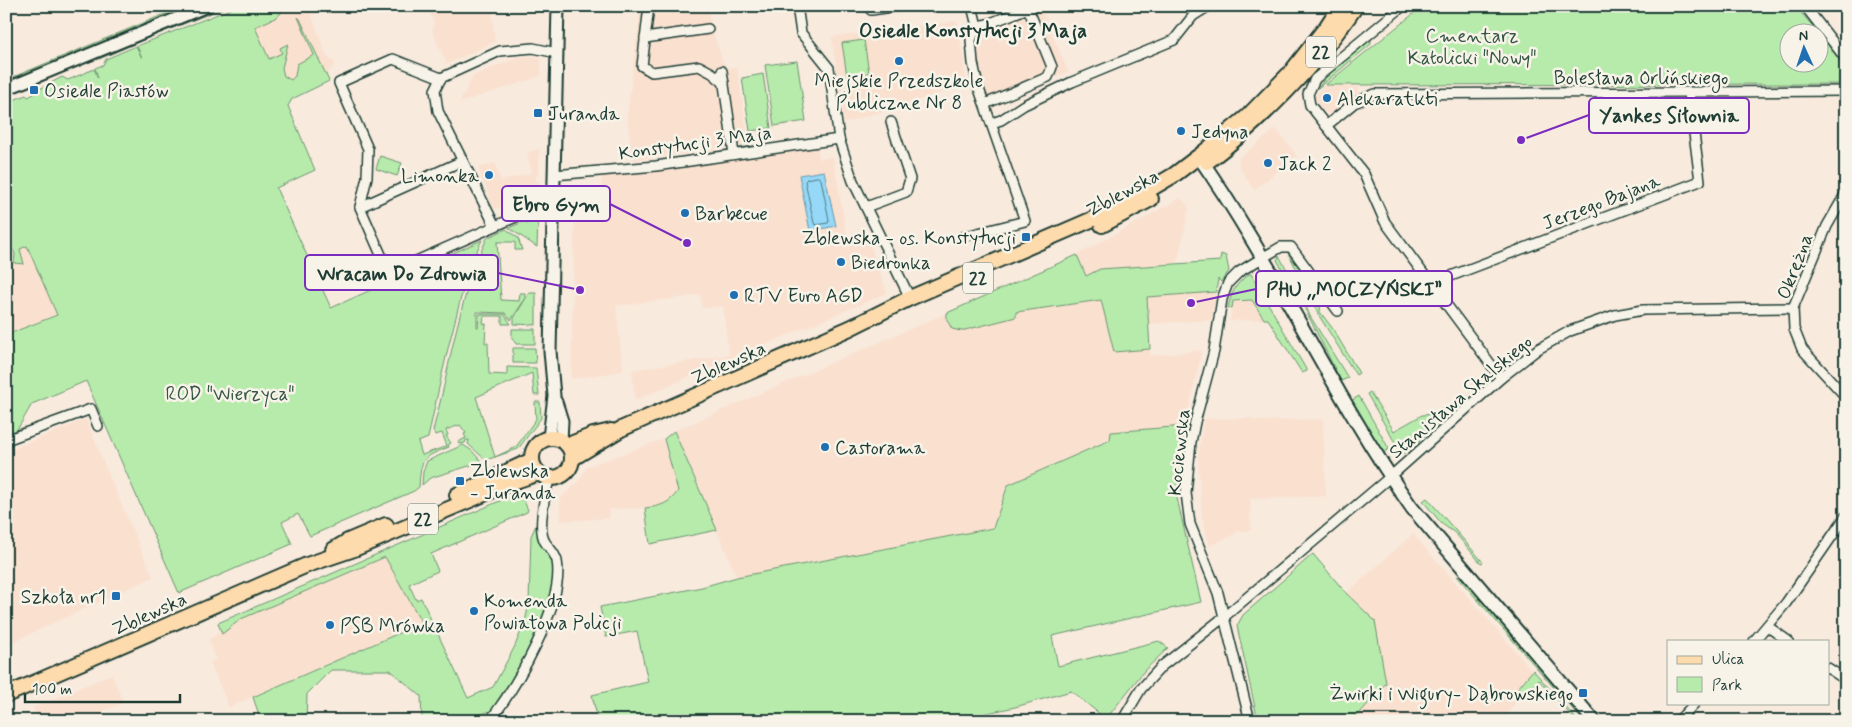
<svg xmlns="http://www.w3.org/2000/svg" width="1852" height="727" font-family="Mynerve,sans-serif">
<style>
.built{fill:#fae0cf}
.green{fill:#b7ebac;stroke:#6b9470}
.water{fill:#96d8f8;stroke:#669aaa}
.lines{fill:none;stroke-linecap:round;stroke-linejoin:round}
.shore{stroke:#4f7b82;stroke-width:1}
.minor-casing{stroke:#1f3d34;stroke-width:12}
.tertiary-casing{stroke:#1f3d34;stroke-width:15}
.secondary-casing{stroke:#1f3d34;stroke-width:16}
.primary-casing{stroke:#1f3d34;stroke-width:18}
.minor{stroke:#f7f3e8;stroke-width:9}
.tertiary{stroke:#f7f3e8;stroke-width:11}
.secondary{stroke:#f7f3e8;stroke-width:12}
.primary{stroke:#fedbac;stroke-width:14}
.poi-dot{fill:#1f6fb2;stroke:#f7f3e8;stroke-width:2}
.labels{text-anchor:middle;stroke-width:5;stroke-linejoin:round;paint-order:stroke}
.shield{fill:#f7f3e8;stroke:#60746a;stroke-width:1}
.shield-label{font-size:18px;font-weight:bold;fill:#1f3d34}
.park-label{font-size:19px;fill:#365746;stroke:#f7f3e8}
.street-label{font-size:19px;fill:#1f3d34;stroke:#f7f3e8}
.poi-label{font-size:19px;fill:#1f3d34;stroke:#f7f3e8;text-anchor:start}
.neighbourhood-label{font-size:20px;font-weight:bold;fill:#1f3d34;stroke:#f7f3e8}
.leader{fill:none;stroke:#7b2cbf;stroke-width:2}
.callout-dot{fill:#7b2cbf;stroke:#f7f3e8;stroke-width:2}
.callout{fill:#f7f3e8;stroke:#7b2cbf;stroke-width:2}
.callout-label{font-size:20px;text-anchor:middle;font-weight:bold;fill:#1f3d34}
</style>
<rect width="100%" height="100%" fill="#f8eadd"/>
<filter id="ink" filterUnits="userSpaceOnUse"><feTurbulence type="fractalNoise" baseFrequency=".02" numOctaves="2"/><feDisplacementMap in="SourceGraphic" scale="10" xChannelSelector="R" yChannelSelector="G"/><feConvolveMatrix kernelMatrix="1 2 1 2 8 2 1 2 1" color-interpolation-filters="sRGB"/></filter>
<g filter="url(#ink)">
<!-- built -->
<g class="built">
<polygon points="279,6 308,6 326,55 335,64 326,76 283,96 248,14"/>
<polygon points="426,6 491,6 495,42 447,64 432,31 434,22"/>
<polygon points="641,6 708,6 710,23 725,68 737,67 749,145 633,160 627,116"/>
<polygon points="1041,7 1068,72 991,105 980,77 974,41 978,34"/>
<polygon points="957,21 967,85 844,123 832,37"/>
<polygon points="521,56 541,59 541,76 459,103 473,76"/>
<polygon points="1325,85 1359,87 1360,95 1335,113 1329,114 1324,112 1314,99 1318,91"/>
<polygon points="1276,129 1297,156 1254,190 1239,167 1239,158"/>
<polygon points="817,146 819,159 833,157 847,237 866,233 887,293 635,400 632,370 729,355 723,306 702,308 700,295 616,306 623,371 571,379 575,202 602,201 601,175 657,170"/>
<polygon points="539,149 539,175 536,175 536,181 539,182 539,195 494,209 478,168 495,163 501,181 532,173 527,153"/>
<polygon points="6,198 57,315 6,335"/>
<polygon points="1181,198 1189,208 1177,263 1101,269 1086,276 1077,255"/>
<polygon points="1216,292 1212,320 1148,324 1147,296"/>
<polygon points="1102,300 1114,352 1150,349 1150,356 1202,350 1185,426 1112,432 1110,440 1008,485 993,528 737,577 674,431 947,313 947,320"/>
<polygon points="1252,301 1264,319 1230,321 1233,302"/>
<polygon points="1250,418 1256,421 1323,419 1326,496 1250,499 1251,530 1238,531 1235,534 1210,546 1202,517 1198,458 1204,419"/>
<polygon points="86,419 107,471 153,577 6,645 6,452"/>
<polygon points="664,439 678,491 668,503 661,506 645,508 609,509 609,518 561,521 560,499 580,480 587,467"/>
<polygon points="1413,534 1536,675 1502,721 1353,721 1386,683 1346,594"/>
<polygon points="385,557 422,623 229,707 210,662 216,659 209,640 240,618"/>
<polygon points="112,674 123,703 103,711 105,719 39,721 33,708"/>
</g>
<!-- green -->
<g class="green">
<polygon points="184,6 190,6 6,83 6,80"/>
<polygon points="221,6 229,6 148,38 97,60 96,57"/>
<path d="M238,6H282L281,13L277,17L255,27L269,59L282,53L280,48L288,44L282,68L284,76L291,80L295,76L297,64L314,55L298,17L300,19L329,81L292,99L288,106L315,170L276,188L331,308L482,240C470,264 463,288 457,313C446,354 437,396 428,438L418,442L422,455L447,446L442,433L435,435L433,431C438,410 444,388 448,367C457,324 468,278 487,238L506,229L518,238L522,250H515V242H497L501,300L519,301L520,293H525V299L511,320L505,313L477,312V327H478L479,314H504L511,324H502V316H484L483,323L486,324L485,343H488L489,374L507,375V367L536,368L539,395H534L532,373L476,397L495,457L516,447L536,419L535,402H540L541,418L518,449L486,460L468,444L469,440H466L465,443L459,444L458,442L466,438L464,434L466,433L460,425L446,430L448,435L446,436L451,443L448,445L449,447C422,458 421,457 419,487L414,491L310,536L298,514L282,522L292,544L179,593L86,381L32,404L17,430L6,435V335L57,315L27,246L20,249L24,264L14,263L15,254L9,241L6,240V103L26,95L28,97L34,94V92L62,77L68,80L94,69L98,78L95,68L103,65L106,59L136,46L142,58L137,46Z"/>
<polygon points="1423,6 1795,6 1818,32 1790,32 1790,62 1820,62 1820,34 1846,69 1846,81 1842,84 1325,85"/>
<polygon points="1371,39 1371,44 1318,88 1328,74"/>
<polygon points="864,40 869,73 847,76 842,43"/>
<polygon points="797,61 806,121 774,126 765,65"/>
<polygon points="763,74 771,128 750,131 742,78"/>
<polygon points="380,156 402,163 397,176 376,169"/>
<polygon points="536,216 538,218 537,247 509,228 525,221 526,224 530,222 529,219"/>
<polygon points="1288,253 1320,296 1321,300 1320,312 1333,329 1359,373 1356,375 1318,314 1308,291"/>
<polygon points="1221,254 1226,256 1229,271 1221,282 1218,279 1216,292 1147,297 1150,349 1114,352 1101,300 1016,312 1016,317 961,331 952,329 947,320 947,313 1077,255 1086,276 1100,269 1220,261"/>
<polygon points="1279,256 1301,294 1310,316 1348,378 1341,381 1307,313 1277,260"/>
<path d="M1249,274H1251L1307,371L1302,373L1268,319H1264L1252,300L1233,301L1232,308H1228C1231,293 1236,283 1249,274Z"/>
<polygon points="529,293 536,293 536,325 514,324 514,318"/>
<polygon points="512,329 535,329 535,344 516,344 512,338"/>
<polygon points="513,348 535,348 536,363 513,363"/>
<polygon points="1370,392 1394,431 1422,415 1434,414 1441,409 1449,414 1405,453 1401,453 1367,394"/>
<polygon points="1359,396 1389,449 1383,453 1351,401"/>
<polygon points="1185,426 1176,494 1201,602 1052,636 1058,666 1159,641 1168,648 1144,671 1106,719 1071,691 1015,707 950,721 598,721 592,695 648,682 637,631 606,637 600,607 702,587 737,577 993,528 1008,485 1110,440 1111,432"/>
<path d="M674,431L717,530L650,544L645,508C661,506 669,504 678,491L664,439Z"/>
<polygon points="463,445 471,450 482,462 430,478 422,485 423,472 427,461"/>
<polygon points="516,494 524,501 528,510 527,512 431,554 438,571 409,584 416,600 421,598 468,698 493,687 514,648 525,622 529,603 531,536 536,525 540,542 553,561 554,569 553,584 547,607 528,655 495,709 464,721 422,721 421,696 390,670 331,670 307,694 306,721 261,721 253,697 422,623 385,557 241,619 222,634 218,623"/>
<polygon points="1427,498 1483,562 1481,563 1455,533 1442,524 1423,501"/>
<polygon points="1313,554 1346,593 1375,621 1386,683 1353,721 1258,721 1237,626 1243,615"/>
<polygon points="1457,576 1463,579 1583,718 1582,720"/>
<polygon points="1533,670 1578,721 1576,721 1539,680 1526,695 1518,688"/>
</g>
<!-- water -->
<polygon class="water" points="824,171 836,226 810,231 799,175"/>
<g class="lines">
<!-- shore -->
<polygon class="shore" points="818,177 821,179 829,220 828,223 816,225 814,223 805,181 807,179"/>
<!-- minor casing -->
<g class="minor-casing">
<g id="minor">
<polyline points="649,6 642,66 652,72 699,66 712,73 724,83"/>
<polyline points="870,6 871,10 900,6"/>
<polyline points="1403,6 1315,79 1308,94 1310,105 1364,174 1385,222 1501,378"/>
<polyline points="1805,6 1846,59"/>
<polyline points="977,26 988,24 1033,6"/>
<polyline points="645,38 708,29"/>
<polyline points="722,71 734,154"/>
<polyline points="441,78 435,90 438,111 495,226"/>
<polyline points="985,104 1048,77 1052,67 1028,8"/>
<polyline points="992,123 1001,120 1024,105 1072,82 1174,40 1193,16 1209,6"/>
<polyline points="1326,126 1354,103 1375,94 1846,91"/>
<polyline points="839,139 853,181 910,298"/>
<polyline points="554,175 656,166 839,139 829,68 801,33 797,6"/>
<polyline points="1846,193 1827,226 1793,308 1794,329 1802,349 1846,397"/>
<polyline points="360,207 462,161"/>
<polyline points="554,207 534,209 389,273 360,207 367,177 368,149 339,83 393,59 441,78 500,51 533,48 557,53"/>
<polyline points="866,207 906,192 910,179 891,122"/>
<polyline points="962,237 1025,221 978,86 973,63 971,40 977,26 972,6"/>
<polyline points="1430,284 1700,181 1689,93"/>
<polyline points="6,440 91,409 98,426"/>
<polyline points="1767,626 1788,641"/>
<polyline points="1754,641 1786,603 1846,516"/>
<polyline points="1828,668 1846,680"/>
<path d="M490,721C516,686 565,605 557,561C555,553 549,548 545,542C537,529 545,492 550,478"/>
<polyline points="1122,721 1141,689 1162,666 1224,617 1390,477 1501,378 1538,349 1570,331 1615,315 1643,310 1793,308"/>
<polyline points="1250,721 1218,593 1190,524 1186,493 1191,442 1195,422 1214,351 1222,299 1228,283 1239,272 1262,258 1281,247 1291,247 1338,311"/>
<polyline points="1678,721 1695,703"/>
</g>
</g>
<!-- tertiary casing -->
<g class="tertiary-casing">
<g id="tertiary">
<polyline points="6,89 207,6"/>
<polyline points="556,402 562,421 561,440"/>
<polyline points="549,438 554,396 550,351 558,6"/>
</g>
</g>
<!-- secondary casing -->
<g class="secondary-casing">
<path id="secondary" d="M1199,157C1277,269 1333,396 1412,508L1594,721"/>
</g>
<!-- primary casing -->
<g class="primary-casing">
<g id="primary">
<path d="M1207,162C1264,118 1315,66 1356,6"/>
<polyline points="1102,225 1151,199"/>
<circle cx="552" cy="458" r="20"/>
<polyline points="568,445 593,435 611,431"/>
<polyline points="573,458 621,429 850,328 910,298 1100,216 1142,194 1174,175 1203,153 1247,117 1291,72 1327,26 1340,6"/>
<polyline points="457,495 532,460"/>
<polyline points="333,550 348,541 386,525"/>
<polyline points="6,695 307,565 354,549 515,481 539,473"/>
</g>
</g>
<!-- minor -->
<use href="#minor" class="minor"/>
<!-- tertiary -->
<use href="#tertiary" class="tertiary"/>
<!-- secondary -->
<use href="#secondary" class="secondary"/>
<!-- primary -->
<use href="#primary" class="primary"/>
</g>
</g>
<!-- markers -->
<g class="poi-dot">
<circle cx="899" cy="61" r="5"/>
<rect x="29" y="85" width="10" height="10" rx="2.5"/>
<circle cx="1327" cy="98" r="5"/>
<rect x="533" y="108" width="10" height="10" rx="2.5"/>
<circle cx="1181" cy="131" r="5"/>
<circle cx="1268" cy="163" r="5"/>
<circle cx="489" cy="175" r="5"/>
<circle cx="685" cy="213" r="5"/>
<rect x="1021" y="232" width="10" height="10" rx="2.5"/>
<circle cx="841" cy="262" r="5"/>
<circle cx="734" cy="295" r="5"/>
<circle cx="825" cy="447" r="5"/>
<rect x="455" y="476" width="10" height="10" rx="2.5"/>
<rect x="111" y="591" width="10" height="10" rx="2.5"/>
<circle cx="474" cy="611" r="5"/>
<circle cx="330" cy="625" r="5"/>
<rect x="1578" y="688" width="10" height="10" rx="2.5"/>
</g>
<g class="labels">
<!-- shield labels -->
<g class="shield">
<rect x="1306" y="36.5" width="30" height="31" rx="4"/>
<rect x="963" y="262.5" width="30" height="31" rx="4"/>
<rect x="408" y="503.5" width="30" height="31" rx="4"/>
</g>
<g class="shield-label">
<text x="1321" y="58">22</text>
<text x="978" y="284">22</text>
<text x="423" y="525">22</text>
</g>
<!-- park labels -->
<g class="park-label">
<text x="1472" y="42">Cmentarz<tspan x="1472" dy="22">Katolicki "Nowy"</tspan></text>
<text x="230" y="400">ROD "Wierzyca"</text>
</g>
<!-- street labels -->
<g class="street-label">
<text x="1641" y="84">Bolesława Orlińskiego</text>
<text transform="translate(695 142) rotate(-8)" y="7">Konstytucji 3 Maja</text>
<text transform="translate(1122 192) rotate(-28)" y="7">Zblewska</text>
<text transform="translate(1601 201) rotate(-21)" y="7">Jerzego Bajana</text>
<text transform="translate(1794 266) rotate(-69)" y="7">Okrężna</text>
<text transform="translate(728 362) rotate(-24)" y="7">Zblewska</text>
<text transform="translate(1460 396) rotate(-40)" y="7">Stanisława Skalskiego</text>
<text transform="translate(1178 452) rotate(-84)" y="7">Kociewska</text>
<text transform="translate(149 613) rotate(-24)" y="7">Zblewska</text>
</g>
<!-- poi labels -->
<g class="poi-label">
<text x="899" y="87" text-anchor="middle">Miejskie Przedszkole<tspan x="899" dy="22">Publiczne Nr 8</tspan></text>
<text x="44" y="97">Osiedle Piastów</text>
<text x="1337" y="105">Alekaratkti</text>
<text x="548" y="120">Juranda</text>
<text x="1191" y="138">Jedyna</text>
<text x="1278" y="170">Jack 2</text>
<text x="479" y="182" text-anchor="end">Limonka</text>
<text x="695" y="220">Barbecue</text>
<text x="1016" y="244" text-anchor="end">Zblewska - os. Konstytucji</text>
<text x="851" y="269">Biedronka</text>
<text x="744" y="302">RTV Euro AGD</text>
<text x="835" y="454">Castorama</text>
<text x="470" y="477">Zblewska<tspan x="470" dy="22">- Juranda</tspan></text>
<text x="106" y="603" text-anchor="end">Szkoła nr1</text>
<text x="484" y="607">Komenda<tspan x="484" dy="22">Powiatowa Policji</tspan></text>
<text x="340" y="632">PSB Mrówka</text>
<text x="1573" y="700" text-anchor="end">Żwirki i Wigury- Dąbrowskiego</text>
</g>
<!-- neighbourhood labels -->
<g class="neighbourhood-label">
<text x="973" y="37">Osiedle Konstytucji 3 Maja</text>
</g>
</g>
<!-- callouts -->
<path class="leader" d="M1521 140L1589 115M687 243L610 204M580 290L498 273M1191 303L1256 289"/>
<g class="callout-dot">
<circle cx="1521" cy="140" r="5"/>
<circle cx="687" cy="243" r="5"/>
<circle cx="580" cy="290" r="5"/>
<circle cx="1191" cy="303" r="5"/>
</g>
<g class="callout">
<rect x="1589" y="98" width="160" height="35" rx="5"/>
<rect x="502" y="186" width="108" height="35" rx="5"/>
<rect x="305" y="255" width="193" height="35" rx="5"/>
<rect x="1256" y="271" width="196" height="35" rx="5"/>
</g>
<g class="callout-label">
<text x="1669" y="122">Yankes Siłownia</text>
<text x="556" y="211">Ebro Gym</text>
<text x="402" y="280">Wracam Do Zdrowia</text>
<text x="1354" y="296">PHU ,,MOCZYŃSKI”</text>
</g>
<!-- margin -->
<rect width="1852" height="727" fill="none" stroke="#f7f3e8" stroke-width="25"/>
<rect x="12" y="12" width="1827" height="702" fill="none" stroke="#1f3d34" stroke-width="2" filter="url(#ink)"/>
<!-- legend -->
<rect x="1667" y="640" width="162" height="65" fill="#f7f3e8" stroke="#a1aaa0"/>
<rect x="1677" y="656" width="25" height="8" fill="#fedbac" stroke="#a1aaa0"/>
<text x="1712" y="664" font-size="15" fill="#1f3d34">Ulica</text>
<rect x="1677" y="677" width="25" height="15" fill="#b7ebac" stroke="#a1aaa0"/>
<text x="1712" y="690" font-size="15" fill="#1f3d34">Park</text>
<!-- north arrow -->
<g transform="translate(1804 48) rotate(357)"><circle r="24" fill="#f7f3e8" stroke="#a1aaa0"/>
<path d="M0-4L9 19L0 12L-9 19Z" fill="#1f6fb2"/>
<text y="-8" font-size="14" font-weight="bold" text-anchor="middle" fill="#1f3d34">N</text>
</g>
<!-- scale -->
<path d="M25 694v8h155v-8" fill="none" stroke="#1f3d34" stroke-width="2.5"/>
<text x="32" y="694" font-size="15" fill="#1f3d34" stroke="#f7f3e8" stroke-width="4" paint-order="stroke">100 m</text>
</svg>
